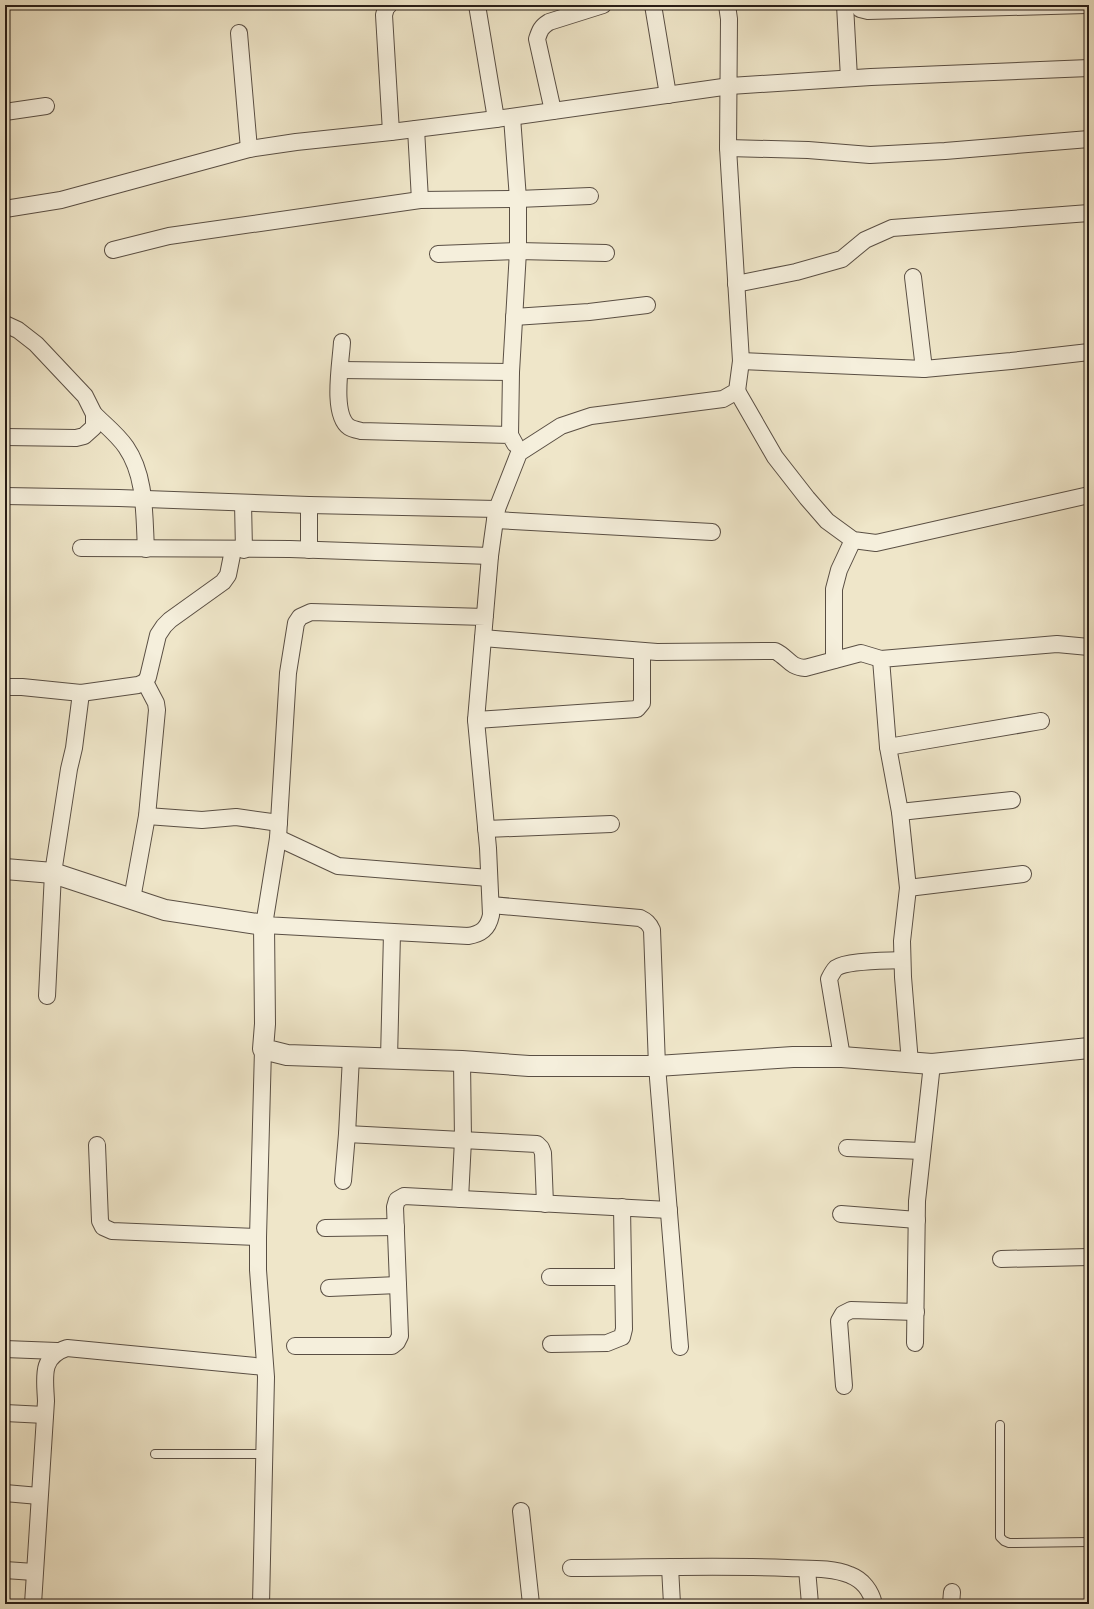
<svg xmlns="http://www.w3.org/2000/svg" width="1094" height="1609" font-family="'Sorts Mill Goudy',serif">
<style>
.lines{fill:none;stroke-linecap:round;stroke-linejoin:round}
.service-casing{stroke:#5a4f44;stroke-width:10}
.minor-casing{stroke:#5a4f44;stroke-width:18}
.tertiary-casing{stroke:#5a4f44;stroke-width:22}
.service{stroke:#f5efdc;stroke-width:8}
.minor{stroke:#f5efdc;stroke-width:16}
.tertiary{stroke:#f5efdc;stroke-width:20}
</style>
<rect width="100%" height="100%" fill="#efe6c9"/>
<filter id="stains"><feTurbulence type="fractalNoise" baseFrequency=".005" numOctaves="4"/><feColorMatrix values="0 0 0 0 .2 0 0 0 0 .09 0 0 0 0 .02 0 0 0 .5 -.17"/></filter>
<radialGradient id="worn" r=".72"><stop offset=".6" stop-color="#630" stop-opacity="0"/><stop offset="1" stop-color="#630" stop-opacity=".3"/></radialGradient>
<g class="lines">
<!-- service casing -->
<g class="service-casing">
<g id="service">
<polyline points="1000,1425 1000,1537 1004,1541 1009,1543 1089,1542"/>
<polyline points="155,1454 264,1454"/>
</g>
</g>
<!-- minor casing -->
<g class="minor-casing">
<g id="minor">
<polyline points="389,5 386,8 384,15 391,132"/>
<polyline points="477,5 496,119"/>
<polyline points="653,5 668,95"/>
<polyline points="845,5 849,78"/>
<polyline points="858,5 860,9 868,11 1086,5"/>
<polyline points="239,33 249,149"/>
<path d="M553,111L537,39C540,30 541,27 549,22L603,5"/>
<polyline points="5,112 46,106"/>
<polyline points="416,129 420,200"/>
<polyline points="728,148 808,150 870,155 945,151 1089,139"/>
<polyline points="5,209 61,200 249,149 296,142 391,132 496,119 730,86 871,77 1089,68"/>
<polyline points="113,250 169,236 420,200 518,199 590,196"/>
<polyline points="438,254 518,251 606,253"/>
<polyline points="913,277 924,369"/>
<polyline points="736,284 796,272 842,259 865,240 892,228 1089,213"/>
<polyline points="514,317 589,312 647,305"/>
<polyline points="5,324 18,330 36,344 85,396 94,414 94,427 84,436 76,438 5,437"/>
<path d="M342,342C341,362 331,414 349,427C352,429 357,430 361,431L510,435L515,444"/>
<polyline points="741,361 924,369 1011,361 1089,352"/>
<polyline points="340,370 511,372"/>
<polyline points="737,391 775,457 807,498 827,521 853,540 876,543 1089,495"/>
<path d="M94,414C104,424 118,435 126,447C146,476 144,515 146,549"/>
<polyline points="510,435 511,372 518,251 518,199 512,117"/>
<polyline points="5,496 119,498 309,505 497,509"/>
<polyline points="243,503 244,550"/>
<polyline points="309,505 309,550"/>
<polyline points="495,520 712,532"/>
<polyline points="81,548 290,549 490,556"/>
<path d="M485,617L311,612L300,617L296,623L288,673L278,838L264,925L468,936C481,934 488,929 491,915L488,848L476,720L490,556L495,520L497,509L519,453L561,426L591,416L723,399L737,391L741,361L728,148L729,19L727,5"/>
<path d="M483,638L657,652L775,651C788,657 789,667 805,668L861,653L881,659"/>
<polyline points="834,660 834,589 839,570 853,540"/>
<polyline points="5,687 22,687 81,693 138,685 145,682 148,677 158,635 164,626 170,620 223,582 228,575 233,550"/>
<polyline points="476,720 637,709 642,703 642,651"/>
<polyline points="888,747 1041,721"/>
<polyline points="900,812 1012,800"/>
<polyline points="147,816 202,820 236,817 279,823"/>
<polyline points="486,829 611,824"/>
<polyline points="278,838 338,866 489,878"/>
<polyline points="908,888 1023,874"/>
<polyline points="132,899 147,816 157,710 156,703 145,682"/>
<path d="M491,905L640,918C646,921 649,923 652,930L657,1066L680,1347"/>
<polyline points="47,996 53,873 69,769 74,748 81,693"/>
<path d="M842,1057L829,979C831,975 833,971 836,968C847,960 888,961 902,960"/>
<polyline points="389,1059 392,933"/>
<polyline points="910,1063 903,977 902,941 908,888 900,812 888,747 881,659 1057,644 1089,647"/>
<polyline points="347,1134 537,1144 541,1148 543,1153 545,1204"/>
<polyline points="97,1145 100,1221 103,1227 112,1231 258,1237"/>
<polyline points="847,1148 922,1151"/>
<polyline points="343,1181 347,1134 351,1057"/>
<polyline points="460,1199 463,1140 462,1061"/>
<polyline points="841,1214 917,1220"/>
<polyline points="325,1228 396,1227"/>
<polyline points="1001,1259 1089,1257"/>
<polyline points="550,1277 623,1277"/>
<polyline points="329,1288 398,1285"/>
<polyline points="915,1343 917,1201 932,1064"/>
<polyline points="551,1344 607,1343 622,1337 624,1329 622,1207"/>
<polyline points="295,1346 392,1346 397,1342 400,1336 395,1207 397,1200 404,1196 669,1210"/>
<polyline points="5,1349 57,1351"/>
<polyline points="844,1386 839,1321 843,1314 851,1310 916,1312"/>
<polyline points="5,1413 45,1415"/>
<polyline points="5,1493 39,1496"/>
<polyline points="521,1511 531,1604"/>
<polyline points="670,1567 672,1604"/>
<path d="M571,1568C643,1568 715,1565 787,1568C807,1569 831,1567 850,1575C863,1580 871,1591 874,1604"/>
<polyline points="807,1569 810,1604"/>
<polyline points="5,1570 34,1572"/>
<path d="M33,1604L46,1401C45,1377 40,1357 67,1348L265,1367"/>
<polyline points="261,1604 266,1377 258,1270 258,1237 263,1049"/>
<polyline points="951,1604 952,1592"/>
</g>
</g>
<!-- tertiary casing -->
<g class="tertiary-casing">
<polyline id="tertiary" points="5,869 53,873 165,910 264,925 265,1024 263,1049 287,1055 462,1061 529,1066 657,1066 793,1057 842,1057 932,1064 1089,1048"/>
</g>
<!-- service -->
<use href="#service" class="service"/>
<!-- minor -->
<use href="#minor" class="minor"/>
<!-- tertiary -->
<use href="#tertiary" class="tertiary"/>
</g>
<!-- margin -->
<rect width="1094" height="1609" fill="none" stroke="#efe6c9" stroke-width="20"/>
<rect x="6" y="6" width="1082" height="1597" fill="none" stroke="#281d17" stroke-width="2"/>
<rect x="10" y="10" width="1074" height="1589" fill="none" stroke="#281d17"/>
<rect width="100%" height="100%" filter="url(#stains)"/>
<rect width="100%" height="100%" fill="url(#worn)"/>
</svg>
